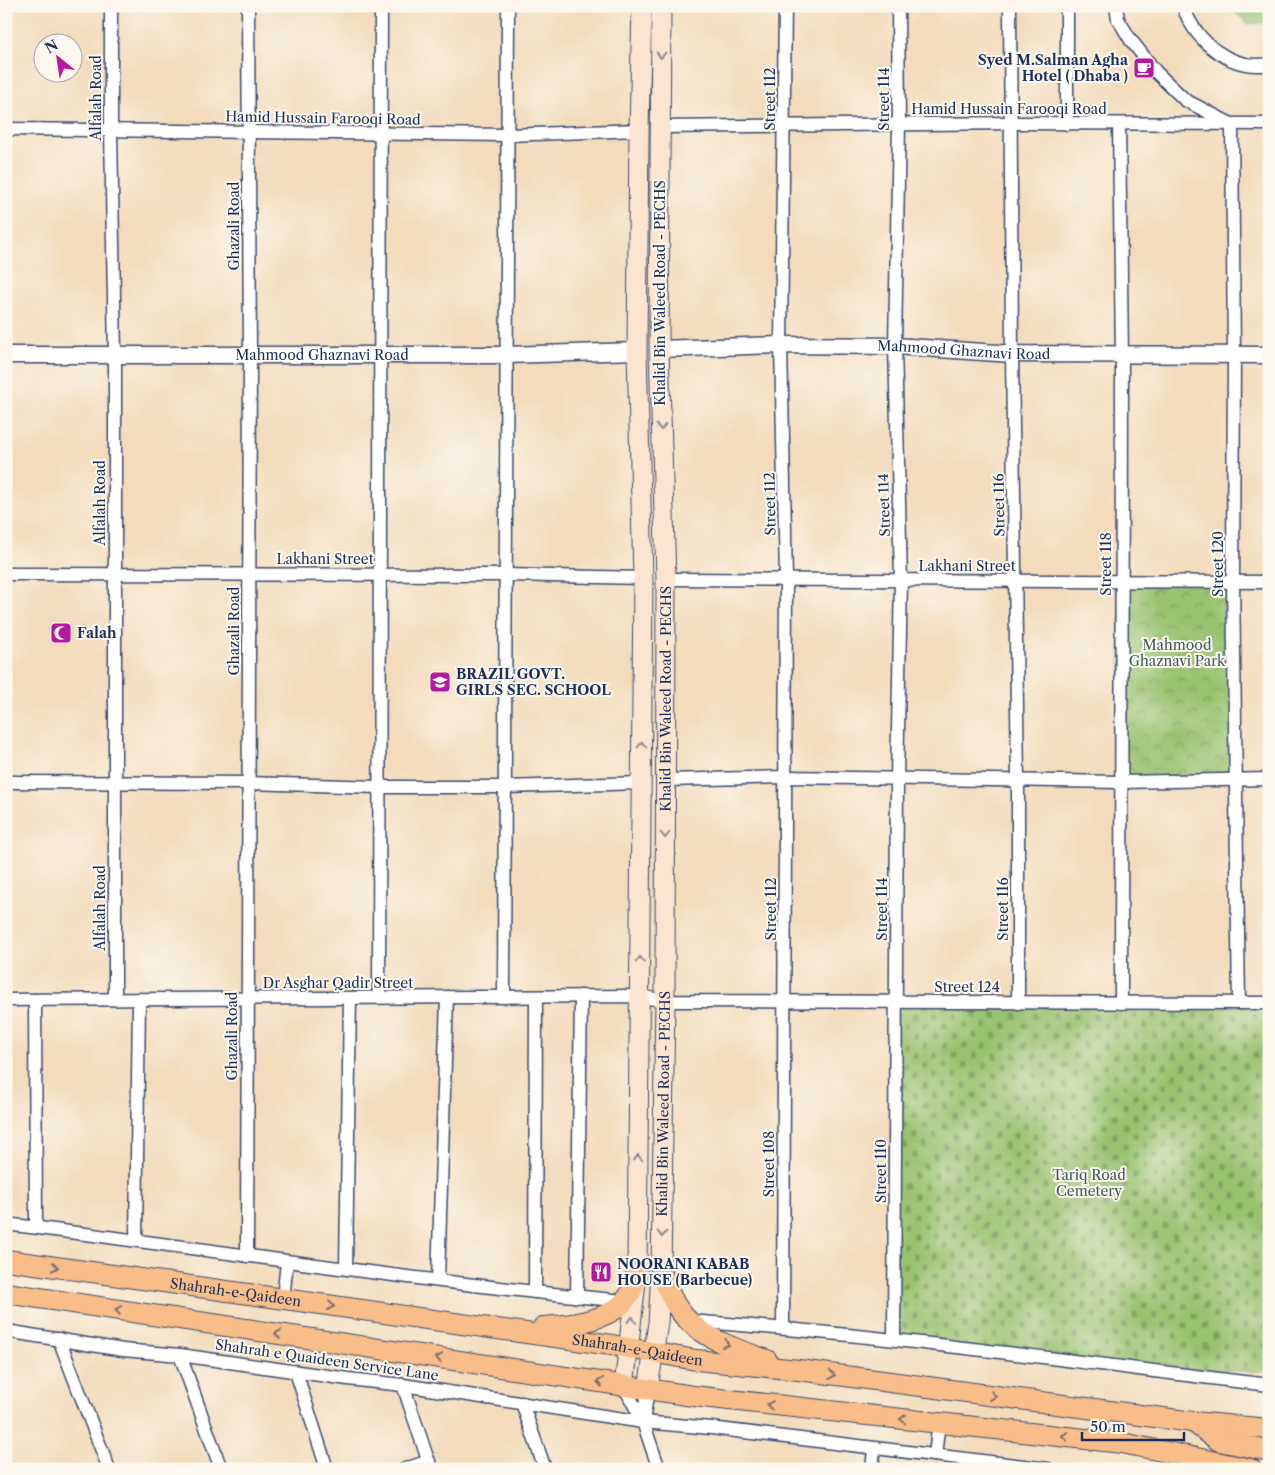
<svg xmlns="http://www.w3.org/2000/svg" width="1275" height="1475" font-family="'Libre Caslon Text',serif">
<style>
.cemetery{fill:url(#cemetery-stones);stroke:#5a7866}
.park{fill:url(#park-crowns);stroke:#5a7866}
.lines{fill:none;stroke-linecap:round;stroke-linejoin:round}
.minor-casing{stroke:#3b496c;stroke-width:15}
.tertiary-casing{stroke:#3b496c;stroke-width:19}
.secondary-casing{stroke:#3b496c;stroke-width:21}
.primary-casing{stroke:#3b496c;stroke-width:22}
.minor{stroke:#fff;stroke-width:12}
.tertiary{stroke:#fff;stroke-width:16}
.secondary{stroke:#fce5d0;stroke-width:19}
.primary{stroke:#f8bd89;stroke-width:20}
.oneway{stroke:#8c8a97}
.oneway2{stroke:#7e6f71}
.labels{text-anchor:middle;stroke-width:4;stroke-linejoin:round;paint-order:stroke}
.poi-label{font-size:14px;font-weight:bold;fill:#1b2f5e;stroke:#fbf7ec;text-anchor:start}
.street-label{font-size:14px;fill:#1b2f5e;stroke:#fbf7ec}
.park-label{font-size:14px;fill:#405b63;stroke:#fbf7ec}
</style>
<defs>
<pattern id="cemetery-stones" width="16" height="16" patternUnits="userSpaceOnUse" patternTransform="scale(1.25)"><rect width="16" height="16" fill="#98c26f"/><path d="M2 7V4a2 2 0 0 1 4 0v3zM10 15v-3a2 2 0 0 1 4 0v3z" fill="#7b9e5e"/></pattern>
<pattern id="park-crowns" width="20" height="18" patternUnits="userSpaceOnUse" patternTransform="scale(1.25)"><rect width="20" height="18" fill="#98c26f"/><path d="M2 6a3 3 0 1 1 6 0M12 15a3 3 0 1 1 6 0" fill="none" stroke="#7b9e5e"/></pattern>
</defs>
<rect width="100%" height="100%" fill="#fbf7ec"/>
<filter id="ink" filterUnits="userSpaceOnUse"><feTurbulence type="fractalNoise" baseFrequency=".02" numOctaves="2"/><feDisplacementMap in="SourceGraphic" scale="10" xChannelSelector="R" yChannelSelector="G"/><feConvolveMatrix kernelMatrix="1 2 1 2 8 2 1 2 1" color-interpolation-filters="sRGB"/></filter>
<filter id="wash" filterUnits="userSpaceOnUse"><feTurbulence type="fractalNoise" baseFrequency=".0096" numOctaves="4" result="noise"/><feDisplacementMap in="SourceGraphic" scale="20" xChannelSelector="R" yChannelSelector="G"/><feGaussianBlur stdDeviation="1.12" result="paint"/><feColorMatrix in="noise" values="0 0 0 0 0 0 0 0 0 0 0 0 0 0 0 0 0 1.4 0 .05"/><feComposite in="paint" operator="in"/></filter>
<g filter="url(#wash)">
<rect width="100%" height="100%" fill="#f3dbbc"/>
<!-- cemetery -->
<polygon class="cemetery" points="897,1002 1269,1004 1269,1372 1107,1366 894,1339"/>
<!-- park -->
<g class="park">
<polygon points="1230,6 1269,6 1269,22 1249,24 1234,12"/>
<polygon points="1120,581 1233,582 1236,779 1121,782"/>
</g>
</g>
<g filter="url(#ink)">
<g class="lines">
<!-- minor casing -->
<g class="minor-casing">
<g id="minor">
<polyline points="111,6 111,131 115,355 115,999"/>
<polyline points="1010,6 1012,354 1018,780 1018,1003"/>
<polyline points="1067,6 1067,124"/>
<polyline points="1116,6 1118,19 1130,39 1156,72 1185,100 1229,123"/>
<path d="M1183,6C1195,41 1230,71 1269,64"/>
<polyline points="1119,124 1122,356 1121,1003"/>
<polyline points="1232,125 1234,355 1233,582 1239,1003"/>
<polyline points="660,127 1012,123 1269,124"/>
<polyline points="6,129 508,135 639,130"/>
<polyline points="6,574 506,575 643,578"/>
<polyline points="666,579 1269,582"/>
<polyline points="665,780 786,777 1121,782 1269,779"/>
<polyline points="6,782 248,783 379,787 505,787 642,783"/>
<polyline points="379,997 381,6"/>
<polyline points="504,997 508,6"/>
<polyline points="6,1000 639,996 665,1001 1269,1003"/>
<polyline points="35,1000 36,1227"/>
<path d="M6,1224C212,1249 417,1282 624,1301"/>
<polyline points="136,1240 139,999"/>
<polyline points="247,1256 250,355 248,6"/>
<polyline points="346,1268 350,998"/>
<polyline points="438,1280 447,997"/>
<polyline points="535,1292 536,997"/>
<polyline points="577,1297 581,996"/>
<polyline points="283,1299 287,1262"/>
<path d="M689,1321C883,1335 1076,1362 1269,1385"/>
<polyline points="783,1327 786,579 781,345 785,6"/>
<polyline points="6,1331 123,1350 180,1355 348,1379 403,1385 643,1422 711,1428 1048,1469"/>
<polyline points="59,1339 109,1469"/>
<polyline points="894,1339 897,779 901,580 895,346 899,124 898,6"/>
<polyline points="180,1355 221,1469"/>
<polyline points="296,1372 327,1469"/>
<polyline points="403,1385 431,1469"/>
<polyline points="624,1386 643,1422 659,1469"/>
<polyline points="522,1403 545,1469"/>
<polyline points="643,1422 648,1389"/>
<polyline points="935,1455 939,1422"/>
<polyline points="405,1469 429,1461"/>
<polyline points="872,1469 874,1449"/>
</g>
</g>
<!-- tertiary casing -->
<g class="tertiary-casing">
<g id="tertiary">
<path id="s1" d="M659,349L781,345L895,346L1012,354L1269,355"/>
<path id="s2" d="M6,355H506L637,351"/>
</g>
</g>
<!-- secondary casing -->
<g class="secondary-casing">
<g id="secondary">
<polyline points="624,1386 637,1273 643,578 637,351 639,130 642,6"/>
<path id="s3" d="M648,1389L658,1323L661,1271L665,1001L666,579L659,349L661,6"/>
</g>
</g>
<!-- primary casing -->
<g class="primary-casing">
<g id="primary">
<path id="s4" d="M6,1260L612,1345L696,1360L799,1370L1193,1422L1269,1429"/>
<path d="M661,1271C666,1283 670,1297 677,1307C696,1337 736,1349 767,1360"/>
<polyline points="6,1293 693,1396 1122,1443 1251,1469"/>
<path d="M543,1327C571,1325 616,1321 631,1292C633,1286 635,1279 637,1273"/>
<polyline points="1193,1422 1219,1441 1269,1451"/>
</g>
</g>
<!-- minor -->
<use href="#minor" class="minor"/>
<!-- tertiary -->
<use href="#tertiary" class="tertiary"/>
<!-- secondary -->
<use href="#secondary" class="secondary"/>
<!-- primary -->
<use href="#primary" class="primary"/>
</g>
<!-- one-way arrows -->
<defs><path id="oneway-chevron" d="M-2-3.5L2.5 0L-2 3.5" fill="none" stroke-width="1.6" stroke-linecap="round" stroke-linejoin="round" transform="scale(1.25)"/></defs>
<g class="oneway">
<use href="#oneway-chevron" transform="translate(661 55) rotate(91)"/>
<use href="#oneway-chevron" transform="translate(661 427) rotate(88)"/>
<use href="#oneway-chevron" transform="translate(642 745) rotate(-90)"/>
<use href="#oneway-chevron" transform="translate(665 835) rotate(90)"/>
<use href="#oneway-chevron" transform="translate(640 960) rotate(-89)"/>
<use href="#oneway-chevron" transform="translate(638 1158) rotate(-90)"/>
<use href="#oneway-chevron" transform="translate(662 1234) rotate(91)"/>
<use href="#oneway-chevron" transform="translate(632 1320) rotate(-83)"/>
</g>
<g class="oneway2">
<use href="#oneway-chevron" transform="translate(55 1267) rotate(8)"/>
<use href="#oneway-chevron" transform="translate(331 1306) rotate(8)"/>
<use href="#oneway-chevron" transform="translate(118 1310) rotate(-171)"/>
<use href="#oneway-chevron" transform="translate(278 1334) rotate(-171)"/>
<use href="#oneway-chevron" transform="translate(726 1344) rotate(24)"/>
<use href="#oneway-chevron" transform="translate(439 1358) rotate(-171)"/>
<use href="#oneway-chevron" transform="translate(832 1375) rotate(7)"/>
<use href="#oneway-chevron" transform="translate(600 1382) rotate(-171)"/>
<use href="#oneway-chevron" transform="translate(993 1396) rotate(7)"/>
<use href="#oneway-chevron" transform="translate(770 1405) rotate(-173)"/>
<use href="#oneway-chevron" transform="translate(903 1419) rotate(-175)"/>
<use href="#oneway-chevron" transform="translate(1065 1436) rotate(-174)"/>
</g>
</g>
<!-- icons -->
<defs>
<g id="cafe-square" transform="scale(1.125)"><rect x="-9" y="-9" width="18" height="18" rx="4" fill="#b5179e" stroke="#fbf7ec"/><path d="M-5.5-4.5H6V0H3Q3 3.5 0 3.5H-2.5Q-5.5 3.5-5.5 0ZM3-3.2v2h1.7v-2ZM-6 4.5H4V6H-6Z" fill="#fff"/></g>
<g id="mosque-square" transform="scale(1.125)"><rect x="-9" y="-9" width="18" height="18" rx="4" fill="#b5179e" stroke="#fbf7ec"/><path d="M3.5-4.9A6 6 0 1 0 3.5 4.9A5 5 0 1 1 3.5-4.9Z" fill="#fff"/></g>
<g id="school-square" transform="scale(1.125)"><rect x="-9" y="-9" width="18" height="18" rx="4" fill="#b5179e" stroke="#fbf7ec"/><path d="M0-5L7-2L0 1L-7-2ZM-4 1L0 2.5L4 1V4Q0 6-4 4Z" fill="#fff"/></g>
<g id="restaurant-square" transform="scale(1.125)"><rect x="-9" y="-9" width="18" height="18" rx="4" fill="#b5179e" stroke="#fbf7ec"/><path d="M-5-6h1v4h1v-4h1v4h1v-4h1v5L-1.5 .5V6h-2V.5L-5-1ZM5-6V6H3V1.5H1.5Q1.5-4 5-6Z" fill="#fff"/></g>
</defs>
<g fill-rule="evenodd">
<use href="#cafe-square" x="1144" y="68"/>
<use href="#mosque-square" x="61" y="633"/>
<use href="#school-square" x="440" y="682"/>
<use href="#restaurant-square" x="601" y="1272"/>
</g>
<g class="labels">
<!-- poi labels -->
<g class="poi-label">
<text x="1128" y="65" text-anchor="end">Syed M.Salman Agha<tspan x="1128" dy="16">Hotel ( Dhaba )</tspan></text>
<text x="77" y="638">Falah</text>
<text x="456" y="679">BRAZIL GOVT.<tspan x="456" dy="16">GIRLS SEC. SCHOOL</tspan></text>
<text x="617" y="1269">NOORANI KABAB<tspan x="617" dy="16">HOUSE (Barbecue)</tspan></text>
</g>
<!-- street labels -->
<g class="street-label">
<text transform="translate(96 98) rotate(-90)" y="5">Alfalah Road</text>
<text transform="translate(770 99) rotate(-90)" y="5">Street 112</text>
<text transform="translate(884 99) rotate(-90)" y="5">Street 114</text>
<text x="1009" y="114">Hamid Hussain Farooqi Road</text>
<text transform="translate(323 118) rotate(1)" y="5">Hamid Hussain Farooqi Road</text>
<text transform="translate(234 226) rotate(-90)" y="5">Ghazali Road</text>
<text transform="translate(660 293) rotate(-90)" y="5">Khalid Bin Waleed Road - PECHS</text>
<text dy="5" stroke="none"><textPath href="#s1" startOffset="305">Mahmood Ghaznavi Road</textPath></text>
<text dy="5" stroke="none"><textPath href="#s2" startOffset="316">Mahmood Ghaznavi Road</textPath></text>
<text transform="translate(100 503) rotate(-90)" y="5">Alfalah Road</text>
<text transform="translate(770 504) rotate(-91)" y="5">Street 112</text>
<text transform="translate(884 505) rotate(-92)" y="5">Street 114</text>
<text transform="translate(999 505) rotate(-91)" y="5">Street 116</text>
<text x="325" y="564">Lakhani Street</text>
<text transform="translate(1106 564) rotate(-90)" y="5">Street 118</text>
<text transform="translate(1218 564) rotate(-90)" y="5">Street 120</text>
<text x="967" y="571">Lakhani Street</text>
<text transform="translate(234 631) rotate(-90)" y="5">Ghazali Road</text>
<text dy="5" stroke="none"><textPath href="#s3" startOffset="691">Khalid Bin Waleed Road - PECHS</textPath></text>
<text transform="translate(100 908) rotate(-90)" y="5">Alfalah Road</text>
<text transform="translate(771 909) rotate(-90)" y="5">Street 112</text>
<text transform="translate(882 909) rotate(-90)" y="5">Street 114</text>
<text transform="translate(1003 909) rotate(-90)" y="5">Street 116</text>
<text x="338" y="988">Dr Asghar Qadir Street</text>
<text x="967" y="992">Street 124</text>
<text transform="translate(232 1036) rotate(-90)" y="5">Ghazali Road</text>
<text dy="5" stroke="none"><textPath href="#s3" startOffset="286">Khalid Bin Waleed Road - PECHS</textPath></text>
<text transform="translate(769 1164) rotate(-90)" y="5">Street 108</text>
<text transform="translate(881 1171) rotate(-90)" y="5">Street 110</text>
<text dy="5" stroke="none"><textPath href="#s4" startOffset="232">Shahrah-e-Qaideen</textPath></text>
<text dy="5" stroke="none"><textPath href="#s4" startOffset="638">Shahrah-e-Qaideen</textPath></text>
<text transform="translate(327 1360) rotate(8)" y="5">Shahrah e Quaideen Service Lane</text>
</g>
<!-- park labels -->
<g class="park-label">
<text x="1177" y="650">Mahmood<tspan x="1177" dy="16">Ghaznavi Park</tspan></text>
<text x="1089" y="1180">Tariq Road<tspan x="1089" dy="16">Cemetery</tspan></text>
</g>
</g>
<!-- margin -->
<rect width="1275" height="1475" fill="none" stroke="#fbf7ec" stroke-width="25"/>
<!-- north arrow -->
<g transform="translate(58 58) rotate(330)"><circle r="24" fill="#fbf7ec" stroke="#a1a7b3"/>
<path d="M0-4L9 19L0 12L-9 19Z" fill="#b5179e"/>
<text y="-8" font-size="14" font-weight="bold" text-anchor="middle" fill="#1b2f5e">N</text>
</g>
<!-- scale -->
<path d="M1082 1432v8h102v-8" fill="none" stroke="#1b2f5e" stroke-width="2.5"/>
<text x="1090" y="1432" font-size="15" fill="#1b2f5e" stroke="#fbf7ec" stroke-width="4" paint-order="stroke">50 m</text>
</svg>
